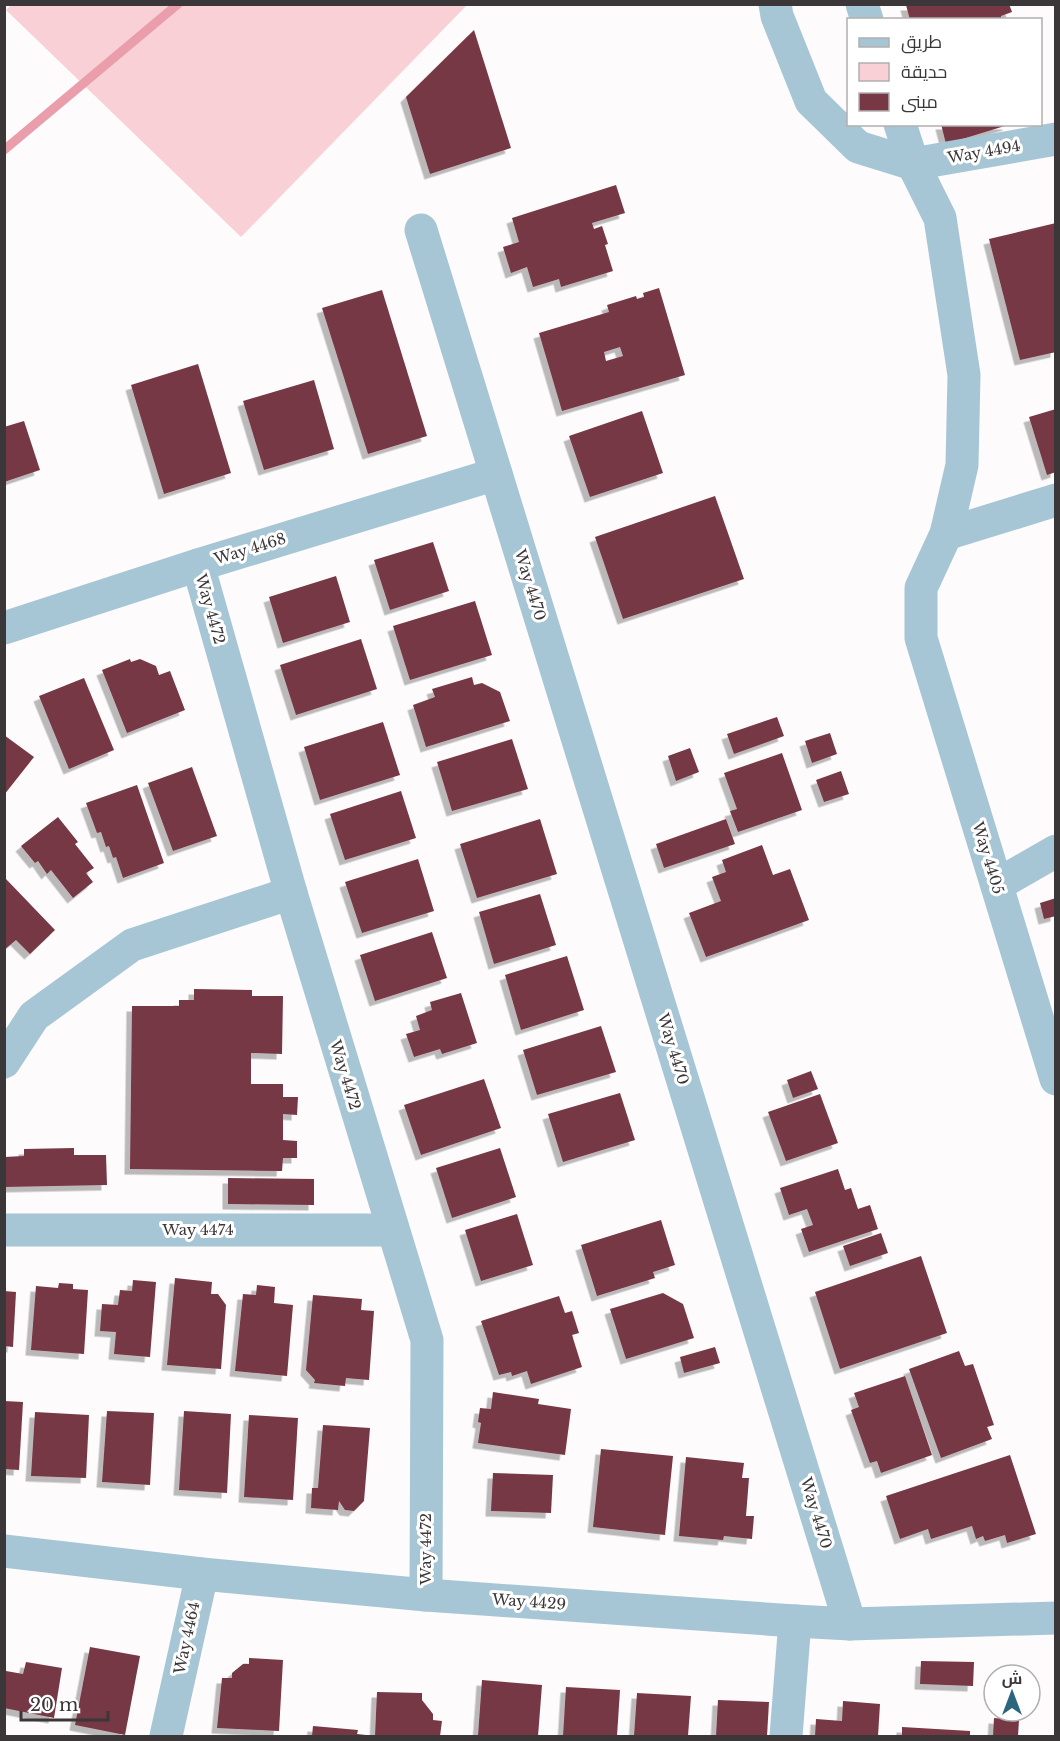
<svg xmlns="http://www.w3.org/2000/svg" width="1060" height="1741" font-family="'Libre Baskerville',Cairo,serif">
<style>
.green{fill:#fad0d7}
.lines{fill:none;stroke-linecap:round;stroke-linejoin:round}
.stream{stroke:#ea9eac;stroke-width:9}
.building{fill:#773745;fill-rule:evenodd;filter:url(#shadow)}
.minor{stroke:#a6c6d6;stroke-width:33}
.labels{text-anchor:middle;stroke-width:6;stroke-linejoin:round;paint-order:stroke}
.street-label{font-size:15px;fill:#3b3637;stroke:#fff}
</style>
<defs>
<filter id="shadow"><feDropShadow dx="-5.5" dy="5.5" stdDeviation="0" flood-color="#0004"/></filter>
</defs>
<rect width="100%" height="100%" fill="#fdfbfb"/>
<!-- green -->
<polygon class="green" points="11,5 11,4 467,5 241,237 6,10"/>
<g class="lines">
<!-- stream -->
<polyline class="stream" points="4,150 178,4"/>
</g>
<!-- building -->
<g class="building">
<polygon points="1009,4 1012,12 1001,16 1001,20 910,20 906,5"/>
<polygon points="474,30 511,148 430,174 406,97"/>
<polygon points="941,124 1008,124 1008,125 946,144"/>
<polygon points="616,185 625,213 592,223 594,229 602,226 608,244 605,245 613,271 561,287 559,279 533,287 527,267 511,273 503,247 519,242 512,218"/>
<polygon points="1056,223 1056,352 1020,360 989,239"/>
<path d="M659,288L685,375L562,411L539,333L609,312L607,305L636,296L637,299L644,297L643,293ZM620,347L623,356L606,361L604,352Z"/>
<polygon points="382,290 427,436 368,454 322,308"/>
<polygon points="198,364 231,473 164,494 131,385"/>
<polygon points="314,380 334,449 264,470 243,401"/>
<polygon points="1056,409 1056,472 1047,475 1029,417"/>
<polygon points="642,411 663,473 590,497 569,436"/>
<polygon points="24,421 40,470 4,482 4,427"/>
<polygon points="715,496 744,579 623,619 595,537"/>
<polygon points="433,542 449,591 390,610 374,560"/>
<polygon points="336,576 350,622 283,643 269,597"/>
<polygon points="475,601 492,655 410,680 393,626"/>
<polygon points="361,639 377,689 296,715 280,665"/>
<polygon points="130,659 131,662 140,659 156,666 159,675 170,671 185,710 127,733 102,670"/>
<polygon points="472,677 474,685 482,683 500,692 510,721 426,747 413,705 435,697 432,689"/>
<polygon points="84,678 114,750 69,769 39,696"/>
<polygon points="777,717 784,736 734,754 727,734"/>
<polygon points="383,722 400,775 320,800 304,747"/>
<polygon points="830,733 837,754 812,763 805,741"/>
<polygon points="4,735 34,757 4,795"/>
<polygon points="512,739 528,789 452,811 437,762"/>
<polygon points="690,748 699,772 676,781 668,756"/>
<polygon points="782,753 802,810 738,832 730,811 737,809 724,773"/>
<polygon points="192,767 217,836 173,851 148,783"/>
<polygon points="841,771 849,794 824,802 816,780"/>
<polygon points="137,785 164,863 123,878 116,857 113,858 109,846 106,847 101,832 97,833 86,803"/>
<polygon points="401,791 416,838 345,860 330,814"/>
<polygon points="58,817 78,842 75,844 94,868 86,873 93,882 73,898 51,870 47,874 38,861 35,863 21,846"/>
<polygon points="540,819 557,874 477,898 460,844"/>
<polygon points="726,819 735,844 664,868 656,844"/>
<polygon points="762,845 773,875 790,869 809,920 706,957 689,913 721,901 712,877 726,872 722,860"/>
<polygon points="418,859 434,911 362,933 345,882"/>
<polygon points="6,879 55,930 30,954 16,940 4,950 4,881"/>
<polygon points="540,894 556,945 494,964 479,912"/>
<polygon points="1056,898 1056,916 1044,919 1040,903"/>
<polygon points="432,932 447,978 375,1001 360,955"/>
<polygon points="567,956 584,1010 521,1030 505,975"/>
<polygon points="194,989 252,990 252,996 283,996 282,1054 251,1053 251,1084 283,1084 283,1097 298,1097 297,1115 283,1114 283,1140 297,1141 297,1158 283,1158 282,1171 130,1169 132,1006 179,1006 179,1000 194,1000"/>
<polygon points="461,993 477,1043 442,1054 440,1049 414,1057 406,1034 420,1030 416,1016 432,1010 430,1002"/>
<polygon points="601,1026 616,1072 537,1095 523,1050"/>
<polygon points="811,1071 818,1089 793,1098 787,1080"/>
<polygon points="484,1079 501,1128 421,1155 404,1105"/>
<polygon points="620,1093 635,1140 563,1162 548,1114"/>
<polygon points="820,1094 838,1143 786,1161 768,1112"/>
<polygon points="74,1148 74,1155 106,1155 107,1185 4,1187 4,1157 24,1156 24,1149"/>
<polygon points="500,1148 516,1197 452,1218 436,1168"/>
<polygon points="838,1169 845,1190 851,1188 858,1209 870,1205 878,1229 809,1252 801,1229 813,1225 807,1209 789,1215 780,1188"/>
<polygon points="228,1178 314,1179 314,1205 228,1204"/>
<polygon points="517,1214 533,1265 481,1281 465,1230"/>
<polygon points="661,1220 675,1265 653,1272 655,1278 597,1296 581,1245"/>
<polygon points="881,1233 888,1253 850,1266 843,1246"/>
<polygon points="921,1256 947,1333 840,1369 815,1292"/>
<polygon points="175,1278 212,1282 211,1294 218,1294 226,1305 221,1369 167,1365"/>
<polygon points="133,1280 156,1282 150,1357 114,1354 116,1332 100,1331 102,1304 118,1305 120,1290 132,1291"/>
<polygon points="59,1283 73,1284 73,1289 88,1290 84,1354 31,1350 36,1286 58,1288"/>
<polygon points="257,1285 275,1287 274,1303 293,1305 287,1376 235,1371 243,1294 256,1295"/>
<polygon points="4,1291 16,1292 13,1347 4,1346"/>
<polygon points="663,1293 683,1304 694,1338 626,1359 610,1309"/>
<polygon points="313,1295 362,1299 361,1310 374,1311 369,1380 346,1378 345,1386 314,1383 315,1380 306,1370"/>
<polygon points="559,1296 565,1313 572,1311 579,1333 572,1335 582,1367 531,1384 527,1371 512,1376 511,1372 499,1375 481,1321"/>
<polygon points="715,1347 720,1363 684,1373 680,1357"/>
<polygon points="959,1351 965,1366 973,1364 994,1425 987,1427 992,1439 941,1458 909,1369"/>
<polygon points="905,1376 932,1455 881,1473 877,1461 870,1463 851,1410 859,1407 854,1393"/>
<polygon points="493,1392 539,1399 538,1404 571,1409 565,1455 478,1443 481,1423 478,1422 480,1408 491,1409"/>
<polygon points="4,1401 23,1402 19,1470 4,1469"/>
<polygon points="107,1411 154,1413 150,1485 102,1482"/>
<polygon points="184,1411 231,1414 227,1493 179,1490"/>
<polygon points="35,1412 89,1415 86,1478 31,1476"/>
<polygon points="249,1415 298,1418 293,1500 244,1497"/>
<polygon points="323,1425 370,1428 364,1501 354,1511 345,1510 339,1501 338,1510 311,1508 312,1488 318,1488"/>
<polygon points="601,1449 673,1456 665,1535 593,1527"/>
<polygon points="1010,1455 1036,1534 1007,1543 1005,1535 985,1541 983,1536 976,1539 972,1526 931,1539 928,1529 900,1539 886,1496"/>
<polygon points="686,1457 744,1463 742,1478 749,1478 746,1516 754,1516 752,1539 724,1536 723,1540 679,1536"/>
<polygon points="493,1473 553,1475 551,1513 491,1511"/>
<polygon points="90,1647 140,1656 125,1735 75,1725"/>
<polygon points="249,1658 283,1660 279,1731 217,1728 222,1678 232,1678 232,1673 243,1664 249,1664"/>
<polygon points="921,1661 974,1662 973,1686 920,1684"/>
<polygon points="26,1662 62,1668 54,1718 4,1708 6,1671 23,1674"/>
<polygon points="482,1680 542,1685 538,1736 478,1736"/>
<polygon points="566,1687 620,1690 617,1736 563,1736"/>
<polygon points="377,1692 422,1693 422,1700 433,1714 433,1720 442,1721 440,1736 375,1736"/>
<polygon points="637,1693 691,1696 688,1736 634,1736"/>
<polygon points="718,1700 769,1702 767,1736 716,1736"/>
<polygon points="843,1701 880,1704 878,1736 815,1736 816,1719 842,1721"/>
<polygon points="994,1718 1019,1720 1018,1736 993,1736"/>
<polygon points="313,1726 358,1730 357,1734 366,1735 366,1736 312,1736"/>
<polygon points="902,1727 970,1731 970,1736 902,1736"/>
</g>
<g class="lines">
<!-- minor -->
<g class="minor">
<polyline points="775,4 777,16 811,101 858,147 913,164 1056,139"/>
<polyline points="862,4 867,20"/>
<polyline points="900,124 913,164 940,218 964,375 962,465 946,534 921,588 921,638 1056,1079"/>
<polyline points="421,230 850,1624"/>
<polyline points="946,534 1056,500"/>
<polyline points="198,565 291,893 427,1340 426,1595"/>
<polyline points="4,628 198,565 496,474"/>
<polyline points="997,885 1056,851"/>
<polyline points="4,1062 34,1016 132,945 291,893"/>
<polyline points="4,1230 392,1230"/>
<polyline points="4,1551 202,1574 426,1595 795,1621 850,1624 1056,1618"/>
<polyline points="166,1736 202,1574"/>
<polyline points="786,1736 795,1621"/>
</g>
</g>
<g class="labels">
<!-- street labels -->
<g class="street-label">
<text transform="translate(984 152) rotate(-10)" y="5">Way 4494</text>
<text transform="translate(250 549) rotate(-17)" y="5">Way 4468</text>
<text transform="translate(530 585) rotate(73)" y="5">Way 4470</text>
<text transform="translate(210 609) rotate(74)" y="5">Way 4472</text>
<text transform="translate(988 858) rotate(73)" y="5">Way 4405</text>
<text transform="translate(673 1049) rotate(73)" y="5">Way 4470</text>
<text transform="translate(345 1075) rotate(73)" y="5">Way 4472</text>
<text x="198" y="1235">Way 4474</text>
<text transform="translate(816 1513) rotate(73)" y="5">Way 4470</text>
<text transform="translate(426 1549) rotate(-90)" y="5">Way 4472</text>
<text transform="translate(529 1602) rotate(4)" y="5">Way 4429</text>
<text transform="translate(187 1638) rotate(-78)" y="5">Way 4464</text>
</g>
</g>
<!-- border -->
<rect width="1060" height="1741" fill="none" stroke="#3b3637" stroke-width="12"/>
<!-- legend -->
<rect x="847" y="18" width="195" height="108" fill="#ffffff" stroke="#b1afaf" stroke-width="1.5"/>
<rect x="859" y="38" width="30" height="9" fill="#a6c6d6" stroke="#b1afaf" stroke-width="1.5"/>
<text x="901" y="48" font-size="18" fill="#3b3637">طريق</text>
<rect x="859" y="63" width="30" height="18" fill="#fad0d7" stroke="#b1afaf" stroke-width="1.5"/>
<text x="901" y="78" font-size="18" fill="#3b3637">حديقة</text>
<rect x="859" y="93" width="30" height="18" fill="#773745" stroke="#b1afaf" stroke-width="1.5"/>
<text x="901" y="108" font-size="18" fill="#3b3637">مبنى</text>
<!-- north arrow -->
<g transform="translate(1012 1693)"><circle r="28" fill="#ffffff" stroke="#b1afaf" stroke-width="1.5"/>
<path d="M0-4.5L10 22L0 15L-10 22Z" fill="#2d657f"/>
<text y="-9" font-size="16" font-weight="bold" text-anchor="middle" fill="#3b3637">ش</text>
</g>
<!-- scale -->
<path d="M21 1711v9h87v-9" fill="none" stroke="#3b3637" stroke-width="3"/>
<text x="30" y="1711" font-size="18" fill="#3b3637" stroke="#ffffff" stroke-width="4.5" paint-order="stroke">20 m</text>
</svg>
